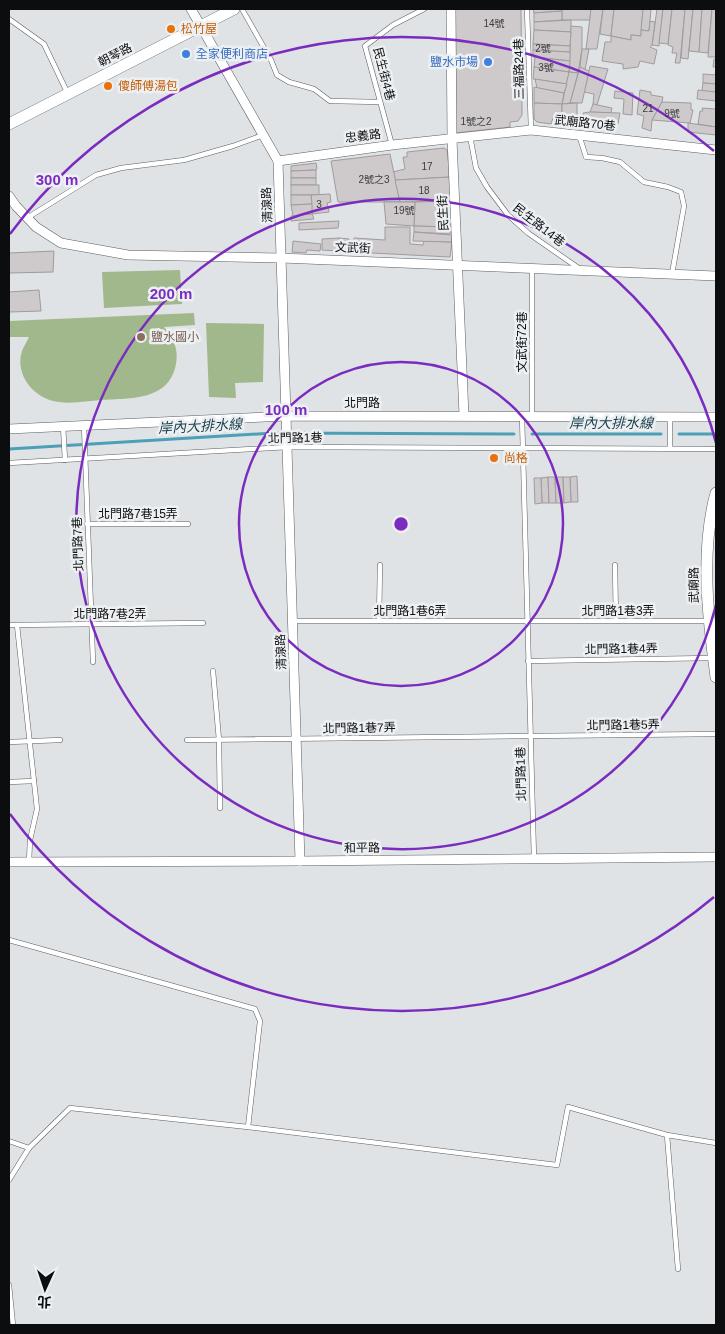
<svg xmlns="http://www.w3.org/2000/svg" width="725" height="1334" font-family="Arial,'Noto Sans TC',sans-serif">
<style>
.green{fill:#a1b88c}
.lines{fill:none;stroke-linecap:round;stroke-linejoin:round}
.stream{stroke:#4d9fb6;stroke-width:3}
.building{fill:#cec9cb;stroke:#a09b9d}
.lane-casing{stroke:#5b5e61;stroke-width:5.5}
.street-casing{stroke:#5b5e61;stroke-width:10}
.secondary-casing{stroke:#5b5e61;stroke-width:12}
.lane{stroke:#fff;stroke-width:4.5}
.street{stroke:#fff;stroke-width:9}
.secondary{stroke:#fff;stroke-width:11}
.ring{fill:none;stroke:#7b2cbf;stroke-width:2.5}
.food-dot{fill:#e8710a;stroke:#edf0f3;stroke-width:2}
.shop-dot{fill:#3f7fe0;stroke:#edf0f3;stroke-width:2}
.education-dot{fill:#8d6e63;stroke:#edf0f3;stroke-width:2}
.labels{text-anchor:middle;stroke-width:5;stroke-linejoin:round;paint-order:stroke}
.number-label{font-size:10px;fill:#3c3c3d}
.food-label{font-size:12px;fill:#c56008;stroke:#edf0f3;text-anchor:start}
.shop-label{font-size:12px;fill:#366cbe;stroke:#edf0f3;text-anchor:start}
.street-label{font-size:12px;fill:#0c0d0e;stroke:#edf0f3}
.education-label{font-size:12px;fill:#785e54;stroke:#edf0f3;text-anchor:start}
.water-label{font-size:14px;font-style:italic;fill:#193f4a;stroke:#edf0f3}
.centre{fill:#7b2cbf;stroke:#edf0f3;stroke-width:2.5}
.ring-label{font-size:15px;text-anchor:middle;font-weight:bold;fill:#7b2cbf;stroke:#edf0f3;stroke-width:5;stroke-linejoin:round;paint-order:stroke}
</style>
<rect width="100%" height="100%" fill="#dfe3e6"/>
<!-- green -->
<g class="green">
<polygon points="180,270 182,304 104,308 102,272"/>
<path d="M194,313L195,325L164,327C173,338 179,349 176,364C169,401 131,398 101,400C88,401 73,404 59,402C35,400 14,375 22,351C24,346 27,341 29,337H9V321Z"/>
<polygon points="206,323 264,324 263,382 235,383 236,398 209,397"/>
</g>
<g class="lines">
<!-- stream -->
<g class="stream">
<polyline points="532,434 661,434"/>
<polyline points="679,434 716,434"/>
<polyline points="9,449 274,433 514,434"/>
</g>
</g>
<!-- building -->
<g class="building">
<polygon points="454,9 521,9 522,115 518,121 510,122 510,127 455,133"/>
<polygon points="533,9 562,9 562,11 534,13"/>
<polygon points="562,9 591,9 590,20 562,20"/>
<polygon points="591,9 603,9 597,49 586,49"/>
<polygon points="603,9 614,9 611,36 600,34"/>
<polygon points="614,9 643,9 641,36 631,35 631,40 611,36"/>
<polygon points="643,9 651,9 649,31 641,30"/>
<polygon points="657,9 663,9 659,46 652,45"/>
<polygon points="663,9 672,9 668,44 659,43"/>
<polygon points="672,9 685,9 680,63 675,63 677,53 672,53 673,47 668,45"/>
<polygon points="685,9 693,9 688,59 681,58"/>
<polygon points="693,9 702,9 699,52 689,51"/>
<polygon points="702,9 712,9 708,53 699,52"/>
<polygon points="712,9 716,9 716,51 715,57 708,57"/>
<polygon points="562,11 562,20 534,22 534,13"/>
<polygon points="571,20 571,32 534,30 534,22"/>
<polygon points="650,21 655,22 652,45 650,47 657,50 654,64 640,61 638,67 623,69 623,64 602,61 605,42 611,42 611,36 631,40 631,35 641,36 641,30 649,31"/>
<polygon points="571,26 582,27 582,49 578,73 569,72"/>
<polygon points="534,30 571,32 570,46 533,44"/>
<polygon points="533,44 570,46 570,52 533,50"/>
<polygon points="582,49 589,49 585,70 580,67"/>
<polygon points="533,50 570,52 570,61 533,57"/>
<polygon points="535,57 570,61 569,72 534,67"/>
<polygon points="714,59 716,60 716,67 713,67"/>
<polygon points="590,66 608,69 597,105 593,104 594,94 584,92"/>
<polygon points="534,67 569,72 567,84 533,79"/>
<polygon points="580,67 589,71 582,103 570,103"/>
<polygon points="569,72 578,73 570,103 562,104"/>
<polygon points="703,74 716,75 716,84 703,83"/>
<polygon points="535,79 567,84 564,93 537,88"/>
<polygon points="703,83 716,84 716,92 702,91"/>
<polygon points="534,87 564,93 562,104 534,103"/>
<polygon points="640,90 651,92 651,95 663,97 662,102 652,120 651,131 642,128 644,116 637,114"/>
<polygon points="698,90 716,92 716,101 697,99"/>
<polygon points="615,91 633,93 632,115 623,114 624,99 614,98"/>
<polygon points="662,102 691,103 691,110 693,110 690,123 652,120"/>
<polygon points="534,103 562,104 562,117 554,115 551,124 537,122 534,119"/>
<polygon points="577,103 577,127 559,125 558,120 562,119 562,104"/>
<polygon points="593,104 612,108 611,113 590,112"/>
<polygon points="702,108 716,109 716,127 698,124 700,111 703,111"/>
<polygon points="590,112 620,113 618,124 614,124 614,129 577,127 578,116 584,116 583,113"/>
<polygon points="688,123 716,127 716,135 688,132"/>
<polygon points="444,148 447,150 450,177 395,180 393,172 405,169 403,157 407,157 407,152"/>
<polygon points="390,154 400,202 338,202 331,161"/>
<polygon points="316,163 317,168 316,170 291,171 291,166"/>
<polygon points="316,170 316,178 291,178 291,171"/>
<polygon points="450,177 451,201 400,202 395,180"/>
<rect x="291" y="178" width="25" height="7"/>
<rect x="291" y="185" width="28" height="10"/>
<polygon points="330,194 331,202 327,203 329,212 312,214 311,195"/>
<polygon points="291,195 311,195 312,204 291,205"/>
<polygon points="451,201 451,227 414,226 415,202"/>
<polygon points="384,202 415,202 414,226 386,224"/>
<polygon points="312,204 312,214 293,216 291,205"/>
<polygon points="312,214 314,219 291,221 291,216"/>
<polygon points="339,221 338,228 299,230 299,223"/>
<polygon points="414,226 451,227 450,234 414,232"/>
<polygon points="385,227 410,227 410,244 423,245 424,241 452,242 450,257 352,252 354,238 385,240"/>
<polygon points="414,232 452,235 452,242 413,241"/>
<polygon points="339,238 349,239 347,251 339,251"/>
<polygon points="339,238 339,251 322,250 322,239"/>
<polygon points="293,241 321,244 320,251 307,250 306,253 292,252"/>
<polygon points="54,251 53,272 9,273 9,253"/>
<polygon points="39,290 41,311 9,312 9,292"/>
<polygon points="577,476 578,502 571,502 570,477"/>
<polygon points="548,477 549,503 542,503 541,478"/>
<polygon points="548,477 555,477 556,503 549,503"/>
<polygon points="555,477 563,477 564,503 556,503"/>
<polygon points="563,477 570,477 571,502 564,503"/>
<polygon points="534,478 541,478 542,503 535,504"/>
</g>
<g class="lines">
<!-- lane casing -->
<g class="lane-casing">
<g id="lane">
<polyline points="242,9 271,60 277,75 289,82 314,89 330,101 380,102"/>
<polyline points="527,9 531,130"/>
<polyline points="9,19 44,44 68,94"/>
<polyline points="579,135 586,157 602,158 620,162 644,182 668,187 681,192 684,206 672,274"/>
<polyline points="470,136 476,168 487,187 508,215 528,233 580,269"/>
<polyline points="392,145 365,46 393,25 424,9"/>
<polyline points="27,218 96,175 121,168 184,160 233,146 263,135"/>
<polyline points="532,269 532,416"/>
<polyline points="522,416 534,859"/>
<polyline points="670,417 670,448"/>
<polyline points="84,425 93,662"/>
<polyline points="63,426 65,460"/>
<polyline points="9,463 287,447 716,449"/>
<polyline points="87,524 188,524"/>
<polyline points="615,565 616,621"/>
<polyline points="292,621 709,621"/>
<polyline points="379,621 380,565"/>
<polyline points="9,625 203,623"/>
<polyline points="17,625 37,809 30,840 29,862"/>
<polyline points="528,661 712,658"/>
<polyline points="213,671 219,740 220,808"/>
<polyline points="187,740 716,734"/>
<polyline points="9,742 60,740"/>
<polyline points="9,782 34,781"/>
<polyline points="9,940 255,1009 260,1021 248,1127"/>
<polyline points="667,1135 678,1269"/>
<polyline points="9,1141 29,1148"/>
<polyline points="9,1180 29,1148 70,1108 248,1127 557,1165 568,1107 667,1135 716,1143"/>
<polyline points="9,1285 13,1325"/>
</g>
</g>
<!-- street casing -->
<g class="street-casing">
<g id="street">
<polyline points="191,9 278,161 300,861"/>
<polyline points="451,9 452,139 464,415"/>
<polyline points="278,161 392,145 531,130 716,150"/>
<polyline points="9,196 16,206 36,227 61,243 128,255 281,258 716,276"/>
<polyline points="9,429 286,416 716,417"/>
<polyline points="9,862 300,861 716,857"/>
</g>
</g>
<!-- secondary casing -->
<g class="secondary-casing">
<g id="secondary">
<polyline points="9,124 234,9"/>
<path d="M716,493C700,551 708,618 716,677"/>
</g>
</g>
<!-- lane -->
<use href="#lane" class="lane"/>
<!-- street -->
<use href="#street" class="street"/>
<!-- secondary -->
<use href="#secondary" class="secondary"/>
</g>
<!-- distance rings -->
<g class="ring">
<circle cx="401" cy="524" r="162"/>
<path d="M716 605A325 325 0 1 1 716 443"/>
<path d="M714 897A487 487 0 0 1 10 814M10 234A487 487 0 0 1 714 151"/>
</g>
<!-- markers -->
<g class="food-dot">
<circle cx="171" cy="29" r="5"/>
<circle cx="108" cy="86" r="5"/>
<circle cx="494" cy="458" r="5"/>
</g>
<g class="shop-dot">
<circle cx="186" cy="54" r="5"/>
<circle cx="488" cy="62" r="5"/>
</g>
<circle class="education-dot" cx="141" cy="337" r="5"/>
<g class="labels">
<!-- number labels -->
<g class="number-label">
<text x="494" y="27">14號</text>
<text x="543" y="52">2號</text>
<text x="546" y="71">3號</text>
<text x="648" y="112">21</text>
<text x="672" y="117">9號</text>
<text x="476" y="125">1號之2</text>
<text x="427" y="170">17</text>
<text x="374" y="183">2號之3</text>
<text x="424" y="194">18</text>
<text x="319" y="208">3</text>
<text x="404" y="214">19號</text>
</g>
<!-- food labels -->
<g class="food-label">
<text x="181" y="33">松竹屋</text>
<text x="118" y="90">傻師傅湯包</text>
<text x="504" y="462">尚格</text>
</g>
<!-- shop labels -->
<g class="shop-label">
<text x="196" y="58">全家便利商店</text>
<text x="478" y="66" text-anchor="end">鹽水市場</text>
</g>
<!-- street labels -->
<g class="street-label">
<text transform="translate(115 55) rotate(-27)" y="4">朝琴路</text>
<text transform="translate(519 69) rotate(-91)" y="4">三福路24巷</text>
<text transform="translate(384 74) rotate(76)" y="4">民生街4巷</text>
<text transform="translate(585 123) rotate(6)" y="4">武廟路70巷</text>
<text transform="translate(363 136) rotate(-7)" y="4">忠義路</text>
<text transform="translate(267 205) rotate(-92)" y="4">清湶路</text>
<text transform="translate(443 213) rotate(-93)" y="4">民生街</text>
<text transform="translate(539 225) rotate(38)" y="4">民生路14巷</text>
<text transform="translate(353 248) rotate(2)" y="4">文武街</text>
<text transform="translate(522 342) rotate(-90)" y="4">文武街72巷</text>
<text x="362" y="407">北門路</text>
<text transform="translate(295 438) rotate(-1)" y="4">北門路1巷</text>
<text x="138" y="518">北門路7巷15弄</text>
<text transform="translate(78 544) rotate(-92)" y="4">北門路7巷</text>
<text transform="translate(694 585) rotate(-91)" y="4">武廟路</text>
<text x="410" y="615">北門路1巷6弄</text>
<text x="618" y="615">北門路1巷3弄</text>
<text x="110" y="618">北門路7巷2弄</text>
<text transform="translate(621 649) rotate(-1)" y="4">北門路1巷4弄</text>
<text transform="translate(281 652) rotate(-92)" y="4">清湶路</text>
<text transform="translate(623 725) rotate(-1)" y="4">北門路1巷5弄</text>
<text transform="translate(359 728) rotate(-1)" y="4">北門路1巷7弄</text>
<text transform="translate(521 774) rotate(-91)" y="4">北門路1巷</text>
<text transform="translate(362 848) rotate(-1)" y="4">和平路</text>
</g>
<!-- education labels -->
<g class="education-label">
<text x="151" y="341">鹽水國小</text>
</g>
<!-- water labels -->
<g class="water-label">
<text x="611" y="428">岸內大排水線</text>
<text transform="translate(200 426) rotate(-3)" y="5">岸內大排水線</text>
</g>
</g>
<circle cx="401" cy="524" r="8" class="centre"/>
<g class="ring-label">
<text x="57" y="185">300 m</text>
<text x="171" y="299">200 m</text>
<text x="286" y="415">100 m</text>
</g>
<!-- border -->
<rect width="725" height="1334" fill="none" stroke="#0c0d0e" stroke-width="20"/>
<!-- north arrow -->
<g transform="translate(45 1289) rotate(183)" stroke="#edf0f3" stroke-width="4" paint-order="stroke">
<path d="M0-4L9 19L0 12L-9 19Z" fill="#0c0d0e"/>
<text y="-8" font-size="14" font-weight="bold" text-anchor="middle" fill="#0c0d0e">北</text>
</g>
</svg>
